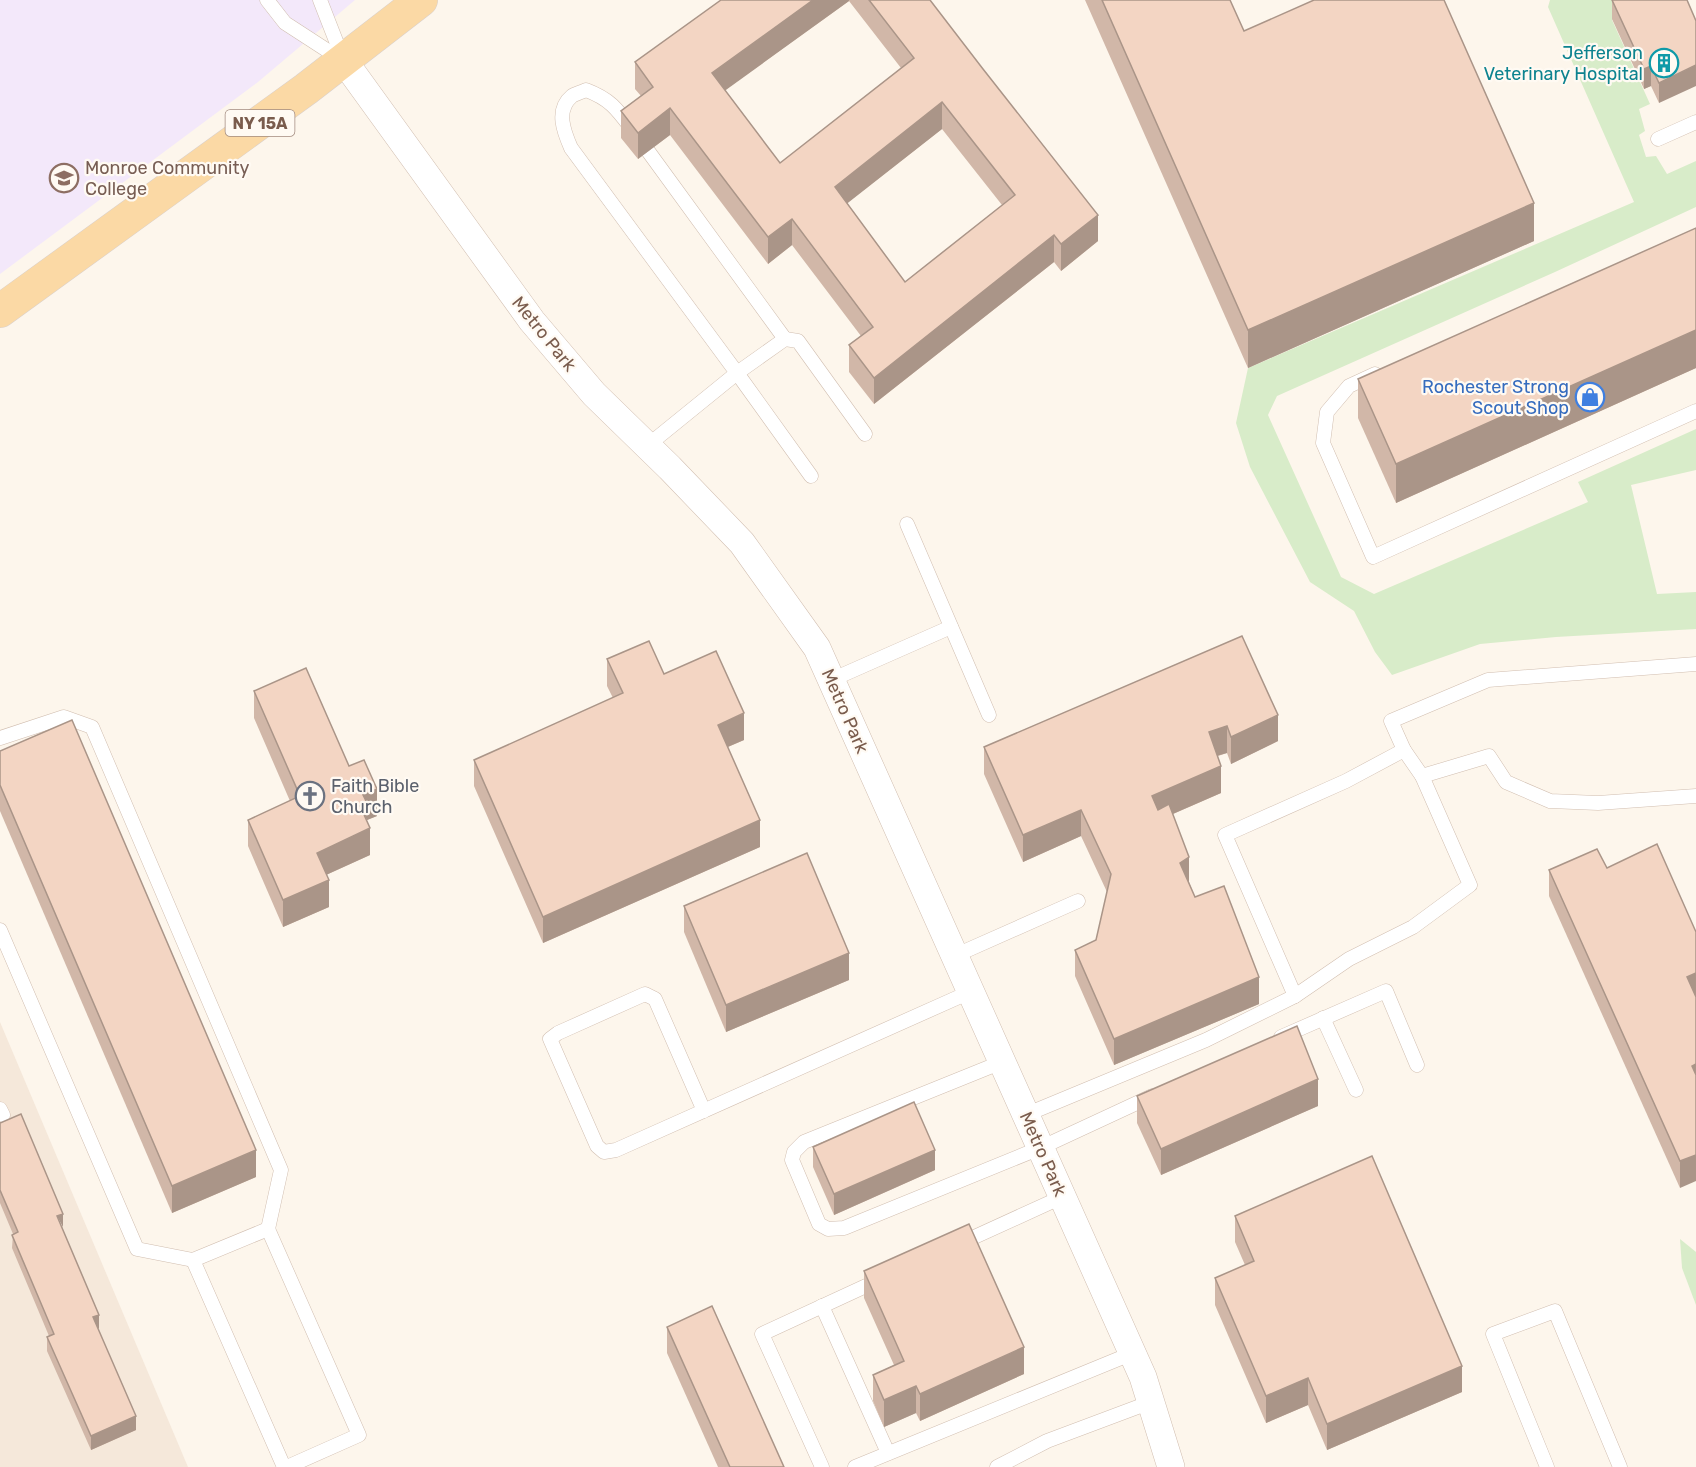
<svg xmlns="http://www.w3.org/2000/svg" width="1696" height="1467" font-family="Rubik,sans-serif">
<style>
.residential{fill:#f5e8da}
.education{fill:#f3e8fa}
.green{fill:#d8ecc9}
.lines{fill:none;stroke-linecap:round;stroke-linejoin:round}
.lane-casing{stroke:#d1beb0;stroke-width:15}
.street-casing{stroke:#d1beb0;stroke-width:28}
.primary-casing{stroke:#dad1cd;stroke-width:34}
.lane{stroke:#fff;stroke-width:14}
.street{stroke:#fff;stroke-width:27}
.primary{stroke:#fbd9a5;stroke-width:33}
.wall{fill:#d1b7a8;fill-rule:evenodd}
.shaded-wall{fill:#aa9588}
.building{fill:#f3d5c3;stroke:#aa9588;stroke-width:1.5;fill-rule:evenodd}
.labels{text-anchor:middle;stroke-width:4.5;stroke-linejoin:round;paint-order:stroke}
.shield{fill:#fffaf3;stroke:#a28b7f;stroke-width:1.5}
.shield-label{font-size:16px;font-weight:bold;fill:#7a5c4d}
.culture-label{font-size:18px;fill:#0d838f;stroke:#fffaf3;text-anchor:end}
.education-label{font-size:18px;fill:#785e54;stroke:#fffaf3;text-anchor:start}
.street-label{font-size:18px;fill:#7a5c4d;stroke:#fffaf3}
.shop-label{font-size:18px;fill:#366cbe;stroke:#fffaf3;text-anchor:end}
.worship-label{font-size:18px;fill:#5b616d;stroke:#fffaf3;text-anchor:start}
</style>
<rect width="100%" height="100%" fill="#fdf6ec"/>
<!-- residential -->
<polygon class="residential" points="0,1022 188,1467 0,1467"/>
<!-- education -->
<polygon class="education" points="0,0 355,0 258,82 0,274"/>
<!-- green -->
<g class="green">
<polygon points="1550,0 1654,0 1612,20 1650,104 1639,109 1645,131 1639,135 1646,157 1656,156 1667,174 1696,161 1696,207 1555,272 1277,396 1268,415 1341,577 1374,594 1588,502 1578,482 1696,429 1696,470 1631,485 1657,594 1696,592 1696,629 1556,637 1480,644 1392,675 1375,652 1354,611 1310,582 1250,467 1236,423 1248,368 1634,202 1548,7"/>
<polygon points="1680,1239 1696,1252 1696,1305 1682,1268"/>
</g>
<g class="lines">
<!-- lane casing -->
<g class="lane-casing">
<g id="lane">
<polyline points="267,0 285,23 342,60"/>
<polyline points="320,0 343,59"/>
<path d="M632,129C617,109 610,99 586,90C582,92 575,94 572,96C555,110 564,132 571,148L737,373L647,446"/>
<polyline points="1658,139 1696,122"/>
<polyline points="648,151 785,339"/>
<polyline points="1375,374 1349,386 1327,412 1323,443 1373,557 1696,411"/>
<polyline points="811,476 737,373 785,339 798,341 865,434"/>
<polyline points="907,524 989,715"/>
<polyline points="831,680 951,627"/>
<polyline points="0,738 64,717 92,727 281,1170 268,1229 193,1260 137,1249 0,930"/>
<polyline points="1404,750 1391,721 1488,680 1696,664"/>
<polyline points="954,956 1078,901"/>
<polyline points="1295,996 1225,835 1346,781 1404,750 1422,776"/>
<polyline points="1323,1018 1356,1090"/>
<polyline points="1281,1037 1386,991 1417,1065"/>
<polyline points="1002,1062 804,1142 794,1152 792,1160 819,1224 828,1229 844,1228 1040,1148 1152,1096"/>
<polyline points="0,1109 3,1115"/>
<polyline points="704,1111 655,999 645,994 558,1033 550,1039 597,1146 604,1152 616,1150 970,992"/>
<polyline points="1025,1115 1206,1040 1295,996 1349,959 1413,927 1470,885 1422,776 1489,756 1506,782 1550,801 1598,803 1696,796"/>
<polyline points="268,1229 359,1435 287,1467"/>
<polyline points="959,1244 1062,1197"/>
<polyline points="193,1260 284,1467"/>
<polyline points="822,1306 888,1453"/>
<polyline points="822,1467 762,1334 881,1279"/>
<polyline points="855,1467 1133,1353"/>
<polyline points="997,1467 1047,1441 1151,1402"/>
<polyline points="1547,1467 1493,1334 1555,1311 1620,1467"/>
</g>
</g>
<!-- street casing -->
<g class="street-casing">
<polyline id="street" points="344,61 532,321 594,394 670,468 742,543 817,648 1143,1377 1171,1467"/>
</g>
<!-- primary casing -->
<g class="primary-casing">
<polyline id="primary" points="0,311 306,89 421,0"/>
</g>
<!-- lane -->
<use href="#lane" class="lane"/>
<!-- street -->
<use href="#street" class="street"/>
<!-- primary -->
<use href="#primary" class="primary"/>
</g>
<!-- wall -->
<g class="wall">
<path d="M721,0H930L1098,241L1061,271L1054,262L874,404L849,372V345L861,336L792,245L768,264L670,135L638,159L621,138V111L641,96L635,89V62ZM849,1L901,68L780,163L725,90ZM942,129L1002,205L905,282L847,203Z"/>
<polygon points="1085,0 1230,0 1244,31 1534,241 1248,368"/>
<polygon points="1612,0 1687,0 1659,103 1651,86 1644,89 1612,19"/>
<polygon points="1696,228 1696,368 1396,503 1358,418 1358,379"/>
<polygon points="1242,636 1278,741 1231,764 1227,753 1218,756 1221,793 1173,814 1189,882 1195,897 1259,1004 1114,1065 1075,976 1075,950 1096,940 1107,892 1081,836 1023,862 984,774 984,747"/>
<polygon points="607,659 664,674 744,740 728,747 760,847 543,943 474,786 474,760 613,698 607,686"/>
<polygon points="254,691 349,766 377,816 367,820 370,855 326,875 329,907 283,927 248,846 248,820 290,801 254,718"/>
<polygon points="0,751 256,1177 172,1213 0,811"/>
<polygon points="1607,868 1696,932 1680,1188 1549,896 1549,870"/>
<polygon points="684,906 849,980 726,1032 684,932"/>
<polygon points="1137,1096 1318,1106 1161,1175 1137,1123"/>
<polygon points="0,1123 62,1227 99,1328 98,1329 136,1430 91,1450 47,1351 47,1337 49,1336 12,1248 13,1234 0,1203"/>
<polygon points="813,1147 935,1170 834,1215 813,1167"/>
<polygon points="1235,1216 1462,1392 1327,1450 1308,1405 1266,1423 1215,1305 1215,1278 1245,1265 1235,1242"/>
<polygon points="864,1271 1024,1374 920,1421 916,1413 884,1427 873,1401 873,1375 894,1365 864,1298"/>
<polygon points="667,1327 784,1467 718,1467 667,1353"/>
</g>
<!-- shaded-wall -->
<g class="shaded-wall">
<polygon points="813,0 849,0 849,1 712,100 712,73"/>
<polygon points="1696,65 1696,86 1659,103 1659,83"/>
<polygon points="1651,66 1651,86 1644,89 1644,69"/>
<polygon points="942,102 942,129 835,213 835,187"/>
<polygon points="670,108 670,135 638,159 638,133"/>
<polygon points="1534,203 1534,241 1248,368 1248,330"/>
<polygon points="1098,215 1098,241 1061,271 1061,244"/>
<polygon points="792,219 792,245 768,264 768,237"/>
<polygon points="1054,235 1054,262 874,404 874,378"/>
<polygon points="1696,330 1696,368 1396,503 1396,464"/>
<polygon points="744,713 744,740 718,751 718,725"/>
<polygon points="1278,715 1278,741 1231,764 1231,737"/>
<polygon points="1227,726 1227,753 1209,758 1209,732"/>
<polygon points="1221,766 1221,793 1152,823 1152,796"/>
<polygon points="377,789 377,816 367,820 360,806 363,795"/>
<polygon points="1081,810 1081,836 1023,862 1023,835"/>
<polygon points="760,820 760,847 543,943 543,917"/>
<polygon points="370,828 370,855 317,879 317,853"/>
<polygon points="1189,857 1189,884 1180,863"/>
<polygon points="329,880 329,907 283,927 283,900"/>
<polygon points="849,953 849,980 726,1032 726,1005"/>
<polygon points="1696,973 1696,999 1687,977"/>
<polygon points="1259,977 1259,1004 1114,1065 1114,1039"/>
<polygon points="1696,1064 1696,1091 1692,1066"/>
<polygon points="1318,1079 1318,1106 1161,1175 1161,1149"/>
<polygon points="256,1150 256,1177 172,1213 172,1186"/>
<polygon points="935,1150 935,1170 834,1215 834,1194"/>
<polygon points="1696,1155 1696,1181 1680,1188 1680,1161"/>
<polygon points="63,1214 63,1227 57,1216"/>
<polygon points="99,1315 99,1328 93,1331 93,1317"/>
<polygon points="1024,1347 1024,1374 920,1421 920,1394"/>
<polygon points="1462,1366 1462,1392 1327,1450 1327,1424"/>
<polygon points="1308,1378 1308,1405 1266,1423 1266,1396"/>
<polygon points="916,1386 916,1413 884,1427 884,1400"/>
<polygon points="136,1416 136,1430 91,1450 91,1436"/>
</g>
<!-- building -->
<g class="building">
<path d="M721,0H813L712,73L780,163L914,58L869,0H930L983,69L1098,215L1061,244L1054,235L874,378L849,345L873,327L792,219L768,237L670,108L638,133L621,111L653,87L635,62ZM942,102L1015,195L905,282L835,187Z"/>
<polygon points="1102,0 1230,0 1244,31 1314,0 1444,0 1534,203 1248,330"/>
<polygon points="1612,0 1687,0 1696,21 1696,65 1659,83 1651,66 1644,69"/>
<polygon points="1696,228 1696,330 1396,464 1358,379"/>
<polygon points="1242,636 1278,715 1231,737 1227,726 1209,732 1221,766 1152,796 1158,810 1169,804 1189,857 1180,863 1195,897 1224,886 1259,977 1114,1039 1075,950 1096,940 1111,874 1081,810 1023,835 984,747"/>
<polygon points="649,641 664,674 716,651 744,713 718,725 760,820 543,917 474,760 623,693 607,659"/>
<polygon points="306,668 349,766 364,760 377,789 363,795 367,803 360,806 370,828 317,853 329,880 283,900 248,820 300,796 254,691"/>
<polygon points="72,720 256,1150 172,1186 0,785 0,751"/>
<polygon points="1657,844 1696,932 1696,973 1687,977 1696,997 1696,1064 1692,1066 1696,1075 1696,1155 1680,1161 1549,870 1597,849 1607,868"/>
<polygon points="807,853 849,953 726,1005 684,906"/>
<polygon points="1297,1026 1318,1079 1161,1149 1137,1096"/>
<polygon points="914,1102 935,1150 834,1194 813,1147"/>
<polygon points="21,1114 63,1214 57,1216 99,1315 93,1317 136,1416 91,1436 47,1337 54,1334 12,1235 18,1232 0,1190 0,1123"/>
<polygon points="1372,1156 1462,1366 1327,1424 1308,1378 1266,1396 1215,1278 1254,1261 1235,1216"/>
<polygon points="969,1224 1024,1347 920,1394 916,1386 884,1400 873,1375 904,1361 864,1271"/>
<polygon points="712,1306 784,1467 730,1467 667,1327"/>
</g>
<!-- icons -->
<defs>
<g id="building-ring" transform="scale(1.5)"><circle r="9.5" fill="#fffaf3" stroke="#0f9aa8" stroke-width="1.5"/><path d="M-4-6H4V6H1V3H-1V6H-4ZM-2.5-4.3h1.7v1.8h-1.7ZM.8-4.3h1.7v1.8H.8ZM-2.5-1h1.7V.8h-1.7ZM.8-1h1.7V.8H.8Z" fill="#0f9aa8"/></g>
<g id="university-ring" transform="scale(1.5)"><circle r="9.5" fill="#fffaf3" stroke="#8d6e63" stroke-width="1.5"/><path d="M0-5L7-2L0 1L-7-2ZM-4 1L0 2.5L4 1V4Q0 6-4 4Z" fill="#8d6e63"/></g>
<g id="shop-ring" transform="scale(1.5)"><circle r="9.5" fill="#fffaf3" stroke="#3f7fe0" stroke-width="1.5"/><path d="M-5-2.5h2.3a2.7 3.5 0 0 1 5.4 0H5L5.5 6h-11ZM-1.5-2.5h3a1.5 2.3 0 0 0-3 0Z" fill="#3f7fe0"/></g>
<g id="church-ring" transform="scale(1.5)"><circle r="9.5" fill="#fffaf3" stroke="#6b7280" stroke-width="1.5"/><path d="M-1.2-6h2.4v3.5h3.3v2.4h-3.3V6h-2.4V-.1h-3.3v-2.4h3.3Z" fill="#6b7280"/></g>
</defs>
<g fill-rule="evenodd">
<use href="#building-ring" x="1664" y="63"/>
<use href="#university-ring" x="64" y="178"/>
<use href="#shop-ring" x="1590" y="397"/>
<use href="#church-ring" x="310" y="796"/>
</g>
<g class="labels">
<!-- shield labels -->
<rect class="shield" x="225.5" y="110" width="69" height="26" rx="4.5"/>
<g class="shield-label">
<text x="260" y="129">NY 15A</text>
</g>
<!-- culture labels -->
<g class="culture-label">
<text x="1643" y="59">Jefferson<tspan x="1643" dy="21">Veterinary Hospital</tspan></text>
</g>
<!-- education labels -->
<g class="education-label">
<text x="85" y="174">Monroe Community<tspan x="85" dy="21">College</tspan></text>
</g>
<!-- street labels -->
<g class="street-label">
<text transform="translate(544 334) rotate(51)" y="6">Metro Park</text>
<text transform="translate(845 711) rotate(66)" y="6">Metro Park</text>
<text transform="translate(1043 1154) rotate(66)" y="6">Metro Park</text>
</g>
<!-- shop labels -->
<g class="shop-label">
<text x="1569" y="393">Rochester Strong<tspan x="1569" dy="21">Scout Shop</tspan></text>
</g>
<!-- worship labels -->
<g class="worship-label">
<text x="331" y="792">Faith Bible<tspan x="331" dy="21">Church</tspan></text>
</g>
</g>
</svg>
